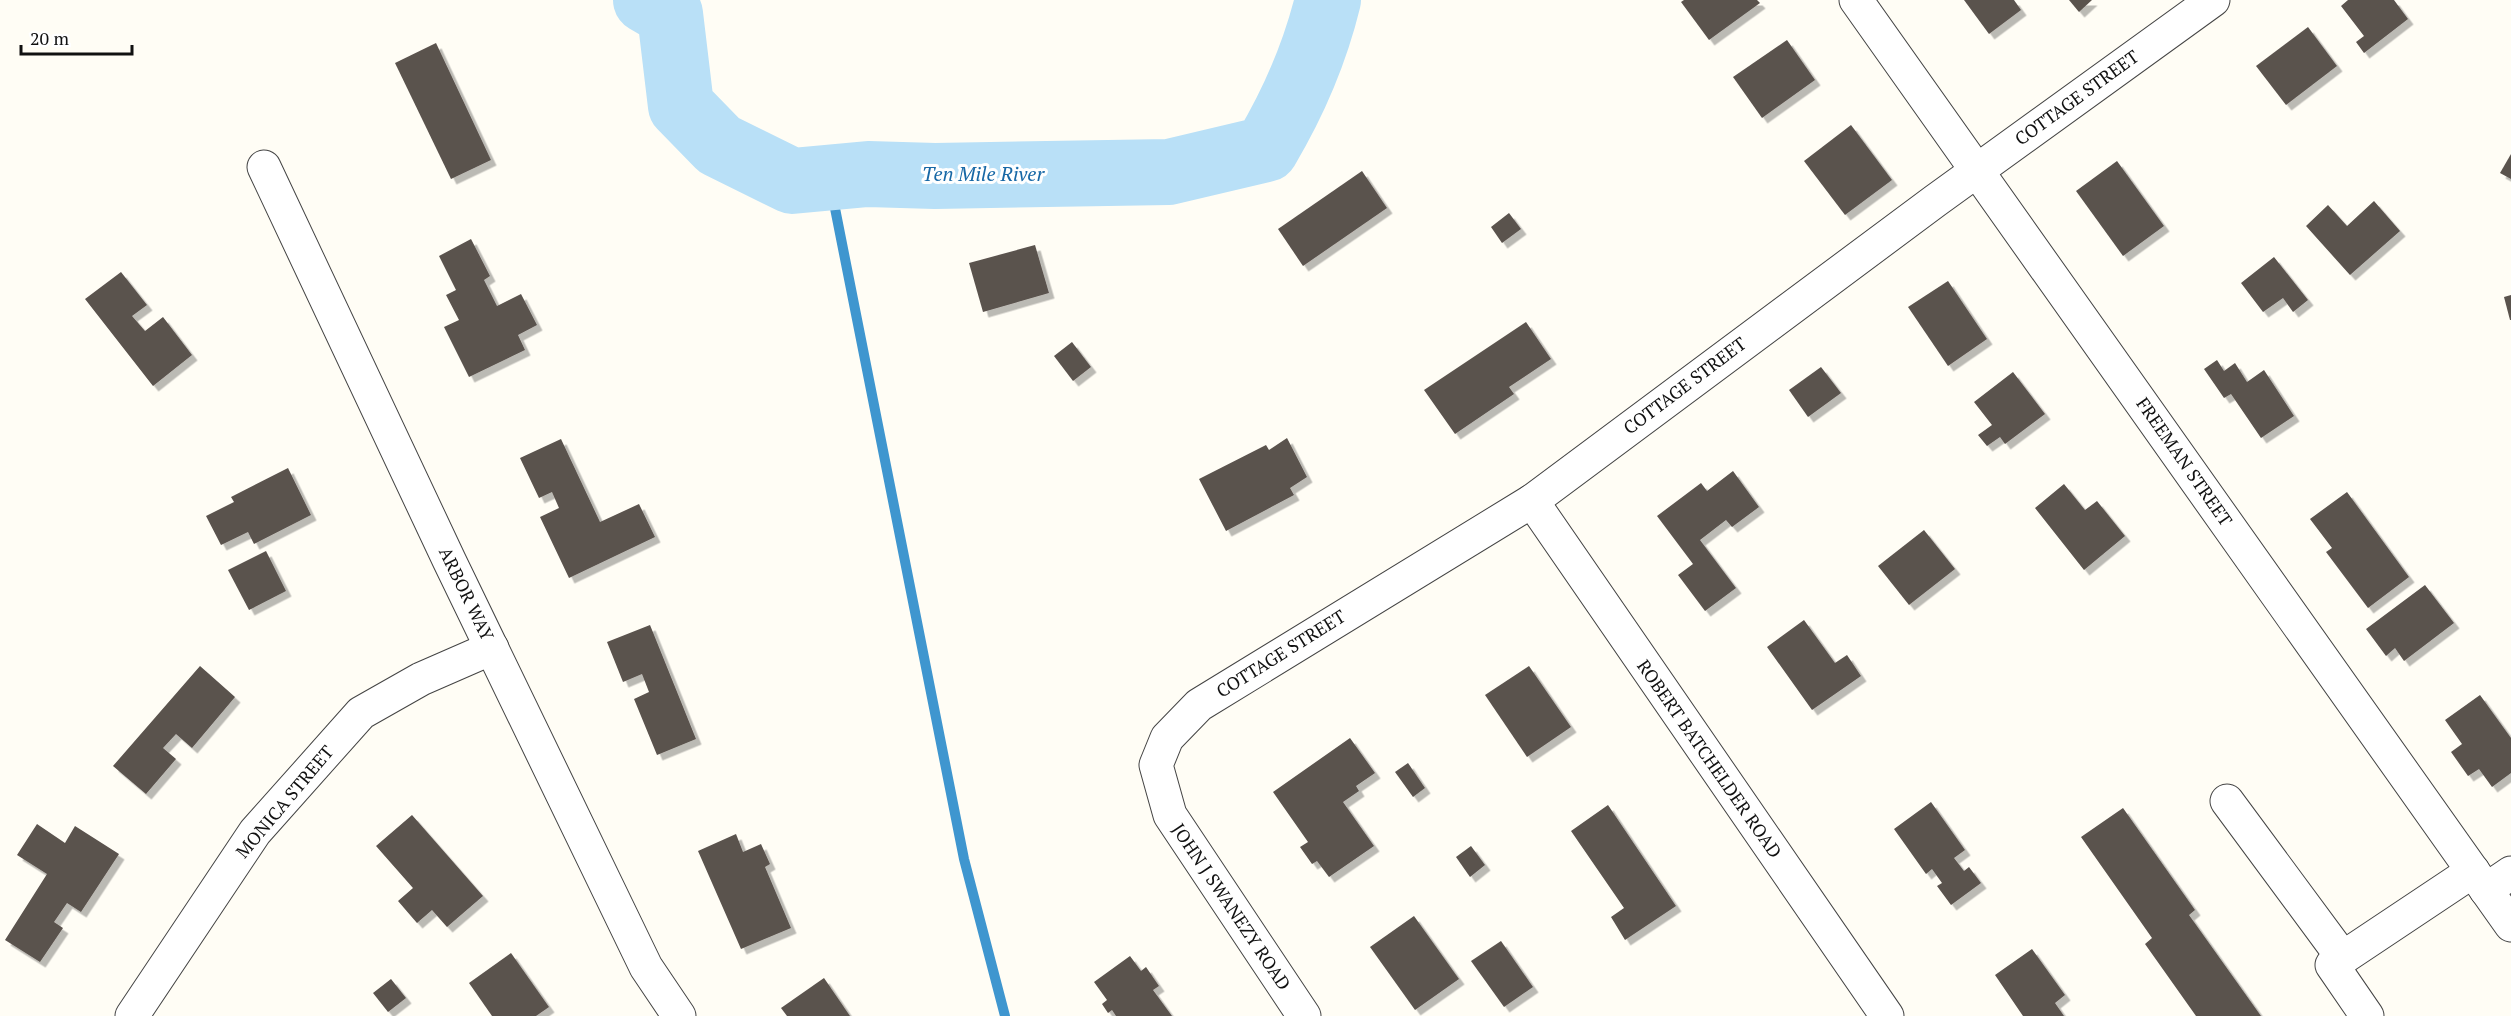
<svg xmlns="http://www.w3.org/2000/svg" width="2511" height="1016" font-family="'PT Serif',serif">
<style>
.lines{fill:none;stroke-linecap:round;stroke-linejoin:round}
.stream{stroke:#3f96cf;stroke-width:10}
.river{stroke:#b9e0f7;stroke-width:66}
.building{fill:#5a524d;filter:url(#shadow)}
.minor-casing{stroke:#444;stroke-width:35}
.minor{stroke:#fff;stroke-width:33}
.labels{text-anchor:middle;stroke-width:6;stroke-linejoin:round;paint-order:stroke}
.street-label{font-size:18px;fill:#111;stroke:#fff}
.water-label{font-size:20px;font-style:italic;fill:#1768a6;stroke:#fff}
</style>
<defs>
<filter id="shadow"><feDropShadow dx="5.5" dy="5.5" stdDeviation="0" flood-color="#0004"/></filter>
</defs>
<rect width="100%" height="100%" fill="#fffdf5"/>
<g class="lines">
<!-- stream -->
<polyline class="stream" points="829,178 964,859 1005,1016"/>
<!-- river -->
<path class="river" d="M646,0L670,14L681,106L719,145L792,181L868,174L935,176L1169,172L1266,149C1294,102 1315,53 1328,0"/>
</g>
<!-- building -->
<g class="building">
<polygon points="1684,0 1757,0 1760,3 1709,40 1681,2"/>
<polygon points="1964,0 2014,0 2021,10 1989,34"/>
<polygon points="2069,0 2092,0 2079,12"/>
<polygon points="2348,0 2394,0 2408,19 2364,53 2356,42 2364,36 2341,6"/>
<polygon points="2308,27 2337,66 2286,105 2256,66"/>
<polygon points="1787,40 1815,80 1762,118 1733,77"/>
<polygon points="436,43 491,160 451,179 395,63"/>
<polygon points="1851,125 1892,180 1845,215 1804,161"/>
<polygon points="2511,154 2511,179 2500,173"/>
<polygon points="2117,161 2164,226 2123,256 2076,191"/>
<polygon points="1362,171 1387,208 1303,266 1278,229"/>
<polygon points="2374,201 2400,231 2350,275 2306,226 2328,205 2347,226"/>
<polygon points="1509,213 1521,229 1502,243 1491,227"/>
<polygon points="471,239 490,276 484,280 497,306 521,294 537,325 518,335 525,350 469,377 444,327 459,320 446,295 456,290 439,256"/>
<polygon points="1035,245 1049,293 983,312 969,263"/>
<polygon points="2274,257 2308,300 2293,312 2283,298 2263,312 2241,283"/>
<polygon points="121,272 147,305 132,316 145,331 163,317 192,355 153,386 85,299"/>
<polygon points="1948,281 1987,339 1948,366 1908,307"/>
<polygon points="2511,295 2511,320 2510,320 2504,297"/>
<polygon points="1526,322 1551,359 1509,387 1514,394 1455,434 1424,390"/>
<polygon points="1072,342 1091,367 1073,381 1054,356"/>
<polygon points="2217,360 2224,371 2235,363 2247,382 2264,370 2294,416 2261,438 2231,394 2224,398 2204,369"/>
<polygon points="1821,367 1841,393 1808,417 1789,390"/>
<polygon points="2013,372 2045,414 2005,444 2000,437 1987,446 1978,435 1992,425 1974,402"/>
<polygon points="1287,438 1307,477 1290,488 1294,495 1226,531 1199,479 1266,445 1269,450"/>
<polygon points="561,439 600,522 639,504 655,537 569,578 540,517 559,508 552,492 539,498 520,458"/>
<polygon points="288,468 311,515 254,544 248,532 221,545 206,516 234,502 231,497"/>
<polygon points="1733,471 1759,507 1732,527 1726,520 1700,540 1736,588 1705,611 1678,575 1693,564 1657,516 1701,483 1707,491"/>
<polygon points="2064,484 2085,510 2097,501 2125,536 2084,570 2035,508"/>
<polygon points="2347,492 2409,577 2368,608 2326,552 2332,548 2310,519"/>
<polygon points="1924,530 1955,569 1909,605 1878,566"/>
<polygon points="266,551 286,591 249,610 228,570"/>
<polygon points="2425,585 2454,623 2404,661 2395,648 2386,656 2366,629"/>
<polygon points="1804,620 1835,663 1847,655 1861,676 1812,710 1767,647"/>
<polygon points="650,625 696,739 657,755 634,699 649,692 642,674 623,682 607,642"/>
<polygon points="200,666 235,697 192,748 176,734 163,748 176,759 146,794 113,766"/>
<polygon points="1529,666 1571,727 1527,757 1485,695"/>
<polygon points="2480,695 2511,738 2511,773 2492,787 2479,769 2468,776 2451,752 2462,744 2445,720"/>
<polygon points="1350,738 1375,773 1356,786 1359,791 1343,802 1374,846 1329,877 1317,861 1312,864 1300,847 1308,842 1273,792"/>
<polygon points="1408,763 1425,788 1413,797 1395,772"/>
<polygon points="1931,802 1965,850 1954,858 1964,871 1969,867 1981,883 1951,905 1937,886 1942,883 1932,869 1926,874 1894,829"/>
<polygon points="1608,805 1676,906 1625,940 1611,917 1624,908 1571,831"/>
<polygon points="2123,808 2195,910 2189,915 2261,1016 2196,1016 2145,944 2152,938 2081,837"/>
<polygon points="412,815 483,896 447,927 432,910 417,923 398,901 413,888 376,846"/>
<polygon points="37,824 65,843 75,826 119,854 81,912 67,903 54,922 63,928 40,962 5,940 47,874 17,855"/>
<polygon points="736,834 743,852 761,844 770,864 765,867 791,928 741,949 698,851"/>
<polygon points="1471,846 1485,865 1470,877 1456,857"/>
<polygon points="1414,916 1459,979 1415,1010 1370,947"/>
<polygon points="1501,941 1533,987 1504,1007 1471,961"/>
<polygon points="2032,949 2065,995 2055,1003 2064,1016 2023,1016 1995,975"/>
<polygon points="511,953 549,1007 536,1016 492,1016 469,983"/>
<polygon points="1130,956 1141,971 1146,967 1159,986 1153,990 1172,1016 1116,1016 1112,1010 1108,1013 1102,1004 1107,1000 1094,982"/>
<polygon points="824,978 850,1016 787,1016 781,1008"/>
<polygon points="391,979 406,998 388,1012 373,993"/>
</g>
<g class="lines">
<!-- minor casing -->
<g class="minor-casing">
<g id="minor">
<polyline points="1856,0 2511,925"/>
<polyline points="264,167 449,560 646,967 679,1016"/>
<polyline points="1532,501 1887,1016"/>
<polyline points="2227,801 2343,958"/>
<polyline points="2486,890 2511,873"/>
<polyline points="132,1016 255,832 361,713 421,679 492,648"/>
<polyline points="1304,1016 1170,815 1156,765 1167,738 1199,705 1532,501 1935,201 2213,0"/>
<polyline points="2367,1016 2332,965 2473,871"/>
</g>
</g>
<!-- minor -->
<use href="#minor" class="minor"/>
</g>
<g class="labels">
<!-- street labels -->
<g class="street-label">
<text transform="translate(2077 98) rotate(-36)" y="6">COTTAGE STREET</text>
<text transform="translate(1685 386) rotate(-37)" y="6">COTTAGE STREET</text>
<text transform="translate(2184 462) rotate(55)" y="6">FREEMAN STREET</text>
<text transform="translate(466 594) rotate(64)" y="6">ARBOR WAY</text>
<text transform="translate(1281 654) rotate(-32)" y="6">COTTAGE STREET</text>
<text transform="translate(1709 759) rotate(55)" y="6">ROBERT BATCHELDER ROAD</text>
<text transform="translate(285 802) rotate(-50)" y="6">MONICA STREET</text>
<text transform="translate(1231 907) rotate(56)" y="6">JOHN J SWANEZY ROAD</text>
</g>
<!-- water labels -->
<g class="water-label">
<text x="983" y="181">Ten Mile River</text>
</g>
</g>
<!-- scale -->
<path d="M21 45v9h111v-9" fill="none" stroke="#111111" stroke-width="3"/>
<text x="30" y="45" font-size="18" fill="#111111" stroke="#ffffff" stroke-width="4.5" paint-order="stroke">20 m</text>
</svg>
